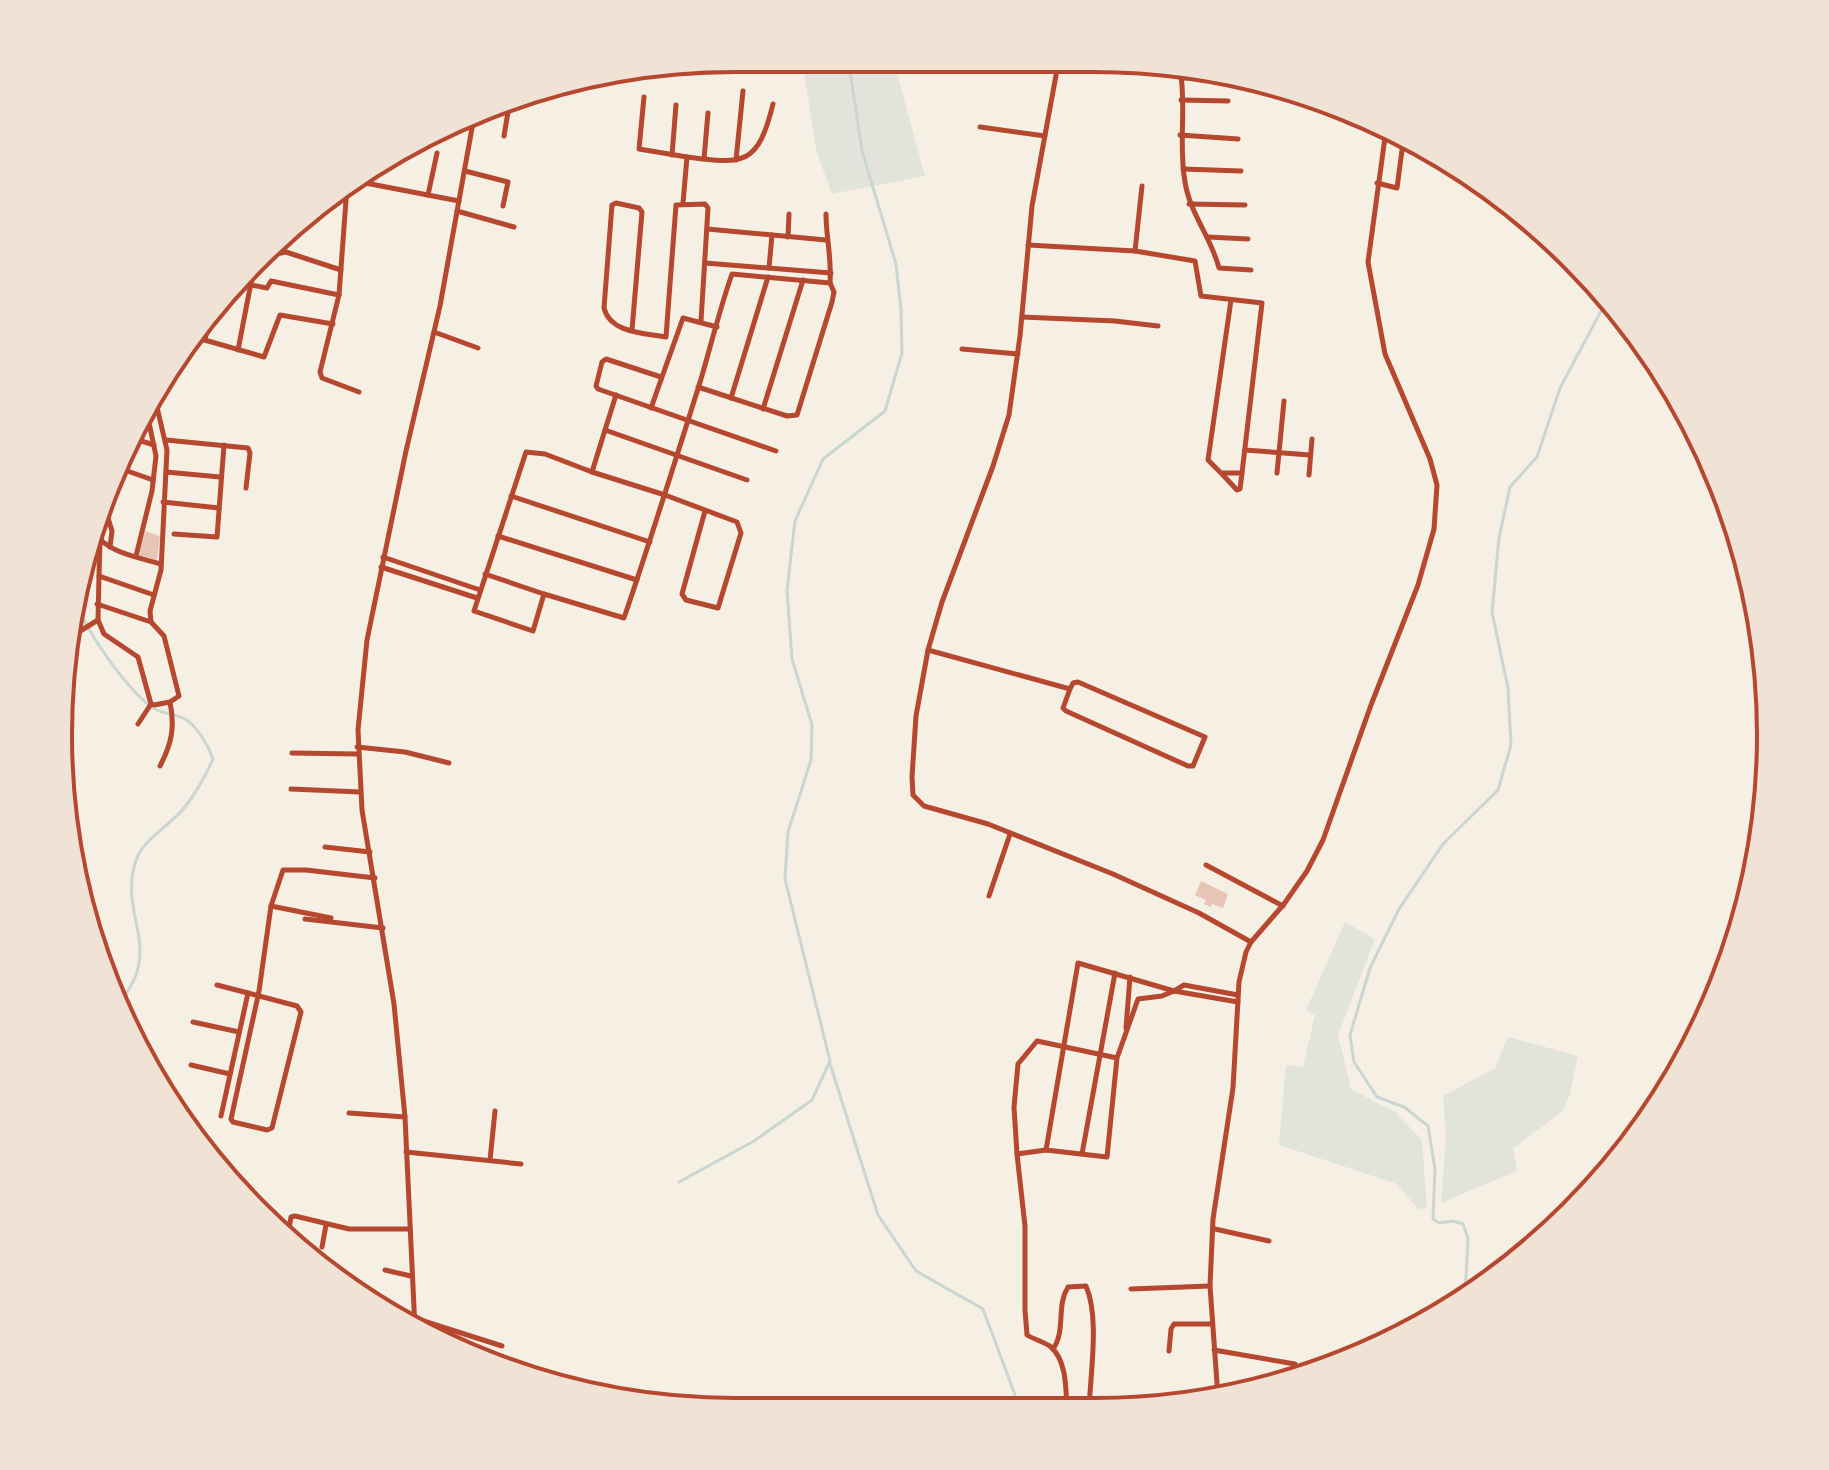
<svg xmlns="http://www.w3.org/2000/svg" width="1829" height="1470" font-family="Figtree,sans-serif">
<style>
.green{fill:#e2e4dc}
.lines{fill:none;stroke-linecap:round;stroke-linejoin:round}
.stream{stroke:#c9d6d2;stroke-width:3}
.building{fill:#e6c5b7}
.minor{stroke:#b5482f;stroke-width:5}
.rim{fill:none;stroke:#b5482f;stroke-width:4}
</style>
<rect width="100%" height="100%" fill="#f6efe4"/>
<!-- green -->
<g class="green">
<polygon points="802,58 893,59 925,176 832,194 816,150"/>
<polygon points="1345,922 1375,939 1338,1035 1351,1089 1395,1112 1422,1140 1427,1208 1418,1209 1397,1184 1279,1145 1286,1065 1303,1067 1315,1015 1306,1010"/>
<polygon points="1508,1037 1578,1056 1569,1097 1562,1111 1513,1149 1517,1171 1441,1203 1446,1137 1443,1096 1495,1068"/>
</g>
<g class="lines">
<!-- stream -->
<g class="stream">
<path d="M76,599C84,630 125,686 150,706C159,714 174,713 185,719C198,727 208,745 213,759C205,777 197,792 184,808C170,826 142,839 135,863C119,918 166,950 117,1005"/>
<polyline points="830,1064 878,1215 916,1271 983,1309 1021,1411"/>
<polyline points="679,1182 754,1141 812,1100 830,1061 785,879 788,832 811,760 812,725 792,659 787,590 795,521 823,459 885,411 902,353 901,310 896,264 862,151 848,58"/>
<polyline points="1465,1297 1468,1238 1463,1224 1453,1221 1439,1223 1433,1219 1435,1169 1428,1126 1404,1107 1377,1097 1354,1062 1350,1035 1370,968 1399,909 1443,844 1498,790 1511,745 1508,688 1492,612 1499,538 1510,487 1537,457 1560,388 1608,298"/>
</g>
</g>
<!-- building -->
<g class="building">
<polygon points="145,531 160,536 157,560 139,555"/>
<polygon points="1201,881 1228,894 1223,908 1212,904 1211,907 1204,904 1206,900 1195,895"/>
</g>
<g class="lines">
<!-- minor -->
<g class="minor">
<polyline points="1059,59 1032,206 1020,336 1009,415 993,466 942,602 928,650 916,716 912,777 913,795 924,806 988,824 1113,874 1199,913 1251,942"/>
<path d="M1180,69C1187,105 1178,144 1185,182C1190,214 1211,237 1219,268L1251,270"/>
<polyline points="1182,78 1219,78"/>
<polyline points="644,97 639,149 687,157 683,203"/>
<polyline points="1181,100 1228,101"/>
<polyline points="503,105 517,107"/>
<polyline points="980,127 1045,136"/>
<polyline points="1180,135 1238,139"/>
<polyline points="504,136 509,106"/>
<polyline points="672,155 676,105"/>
<path d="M687,157C746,165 758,164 773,104"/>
<polyline points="704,159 708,113"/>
<polyline points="736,160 743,91"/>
<polyline points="1183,169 1241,171"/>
<polyline points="465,171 508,182 503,206"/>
<polyline points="355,181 459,201"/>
<polyline points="1377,183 1397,188 1402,150"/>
<polyline points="347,187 339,295 320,372 322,378 359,392"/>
<polyline points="428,195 437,153"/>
<polyline points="1189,204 1245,205"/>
<polyline points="457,211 514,227"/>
<path d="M826,214C826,237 832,259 830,283"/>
<polyline points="707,229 826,240"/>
<polyline points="788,237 789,214"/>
<polyline points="1208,237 1248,239"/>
<polyline points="1028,245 1135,251 1142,186"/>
<polyline points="1135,251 1195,261 1201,296 1262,303 1242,473 1221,473 1208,460 1231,300"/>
<polyline points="260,254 271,255 286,252 341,270"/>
<polyline points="705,263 831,273"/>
<polyline points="769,268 772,235"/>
<polyline points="251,285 267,288 271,281 339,295"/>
<polyline points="1022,317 1115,321 1158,326"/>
<path d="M632,330L642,212L639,208L616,203L612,205L604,308C610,333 644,333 666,337L676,205L705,204L708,208L701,321"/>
<polyline points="434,332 478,348"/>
<polyline points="194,337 264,357 280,315 333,324"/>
<polyline points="205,340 209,318"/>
<polyline points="962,349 1018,354"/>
<polyline points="238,350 256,257"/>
<polyline points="661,377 606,359 602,362 596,386 598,389 776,451"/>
<path d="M698,387L787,416L797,415L832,302L834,292L830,283L732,274C720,308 711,345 701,379C676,459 651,539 624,618L544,594L533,631L474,611L526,452L545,454L592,472L605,430L747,480"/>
<polyline points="153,390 167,450 161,570 150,611 151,622 164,636 179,696 170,702 154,705 151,704 138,657 104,634 98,620 99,576 154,595"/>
<polyline points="731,398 768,277"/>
<polyline points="651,408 683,318 717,327"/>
<polyline points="763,409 803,280"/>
<polyline points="605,430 616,395"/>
<polyline points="132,438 154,445"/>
<polyline points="166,440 248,448 250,453 246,488"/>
<polyline points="1245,450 1310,455"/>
<polyline points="119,468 153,480"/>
<polyline points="166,472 220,477"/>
<polyline points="592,472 665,495 737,522 741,533 718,608 686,600 682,594 705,511"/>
<polyline points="1277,473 1284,401"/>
<polyline points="1222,474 1237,490 1240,489 1242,473"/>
<polyline points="1309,475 1312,439"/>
<polyline points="511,496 650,542"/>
<polyline points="163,502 219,508"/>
<polyline points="104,505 112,531 110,547"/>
<path d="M93,531C107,553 137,557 161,564"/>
<polyline points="174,534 217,537 224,445"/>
<polyline points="498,536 637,580"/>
<polyline points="136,556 152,491 156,456 148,418 142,414"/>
<polyline points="383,557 480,590"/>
<polyline points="381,567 477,598"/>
<polyline points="485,574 544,594"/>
<polyline points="99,576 100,542"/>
<polyline points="97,604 151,622"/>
<polyline points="77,633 98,620"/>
<polyline points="928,650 1070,689 1063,708 1066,711 1188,766 1193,766 1205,737 1078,682 1073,683 1070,689"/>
<polyline points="138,724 151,704"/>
<polyline points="357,747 405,752 449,763"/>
<polyline points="292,753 357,754"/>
<path d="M160,766C172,743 175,727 170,702"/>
<polyline points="291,789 360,792"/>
<polyline points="325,847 370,852"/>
<polyline points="1206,865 1283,906"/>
<polyline points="989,896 1010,834"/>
<polyline points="331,918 271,906 283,870 306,870 375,878"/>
<polyline points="305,919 383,928"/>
<polyline points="217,985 248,993"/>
<polyline points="193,1022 239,1032"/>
<polyline points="1126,1028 1130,977"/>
<polyline points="1117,1058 1037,1041 1018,1064 1014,1107 1017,1154 1046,1150 1107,1157 1117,1058 1138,999 1162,996 1174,991 1238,1002"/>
<polyline points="191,1065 230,1074"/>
<polyline points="349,1113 405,1117"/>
<polyline points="221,1116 248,993 297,1006 301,1012 272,1128 267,1130 233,1122 231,1119 258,996 259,991 271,906"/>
<polyline points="1046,1150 1078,963 1174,991 1184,985 1238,995"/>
<polyline points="406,1152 521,1164"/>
<path d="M1017,1154L1025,1226V1310L1027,1335C1035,1340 1045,1342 1051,1347C1067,1361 1066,1391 1067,1411"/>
<polyline points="1082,1154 1115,973"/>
<polyline points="490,1160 495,1111"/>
<polyline points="1215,1229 1269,1241"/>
<polyline points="288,1234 291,1217 295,1216 349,1229 410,1229"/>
<polyline points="322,1247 326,1225"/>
<polyline points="385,1270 411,1276"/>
<polyline points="1131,1289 1210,1286"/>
<polyline points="414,1318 502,1346"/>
<polyline points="415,1329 405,1117 394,1004 362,810 358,730 367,640 406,451 440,306 474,117"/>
<path d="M1053,1349C1066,1331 1056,1306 1068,1287L1086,1286C1100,1318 1090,1375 1089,1411"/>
<polyline points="1214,1350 1295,1364"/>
<polyline points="1169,1351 1171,1329 1174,1324 1212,1324"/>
<polyline points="1218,1397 1210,1286 1213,1219 1233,1088 1239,982 1246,952 1251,942 1284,904 1307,871 1323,840 1371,705 1418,585 1434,529 1437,485 1430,459 1385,354 1368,262 1386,130"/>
</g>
</g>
<!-- crop -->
<path d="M0 0H1829V1470H0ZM735 72H1094A663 663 0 0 1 1757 735V735A663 663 0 0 1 1094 1398H735A663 663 0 0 1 72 735V735A663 663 0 0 1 735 72Z" fill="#f1e2d6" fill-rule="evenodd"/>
<path class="rim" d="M735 72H1094A663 663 0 0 1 1757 735V735A663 663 0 0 1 1094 1398H735A663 663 0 0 1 72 735V735A663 663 0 0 1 735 72Z"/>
</svg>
